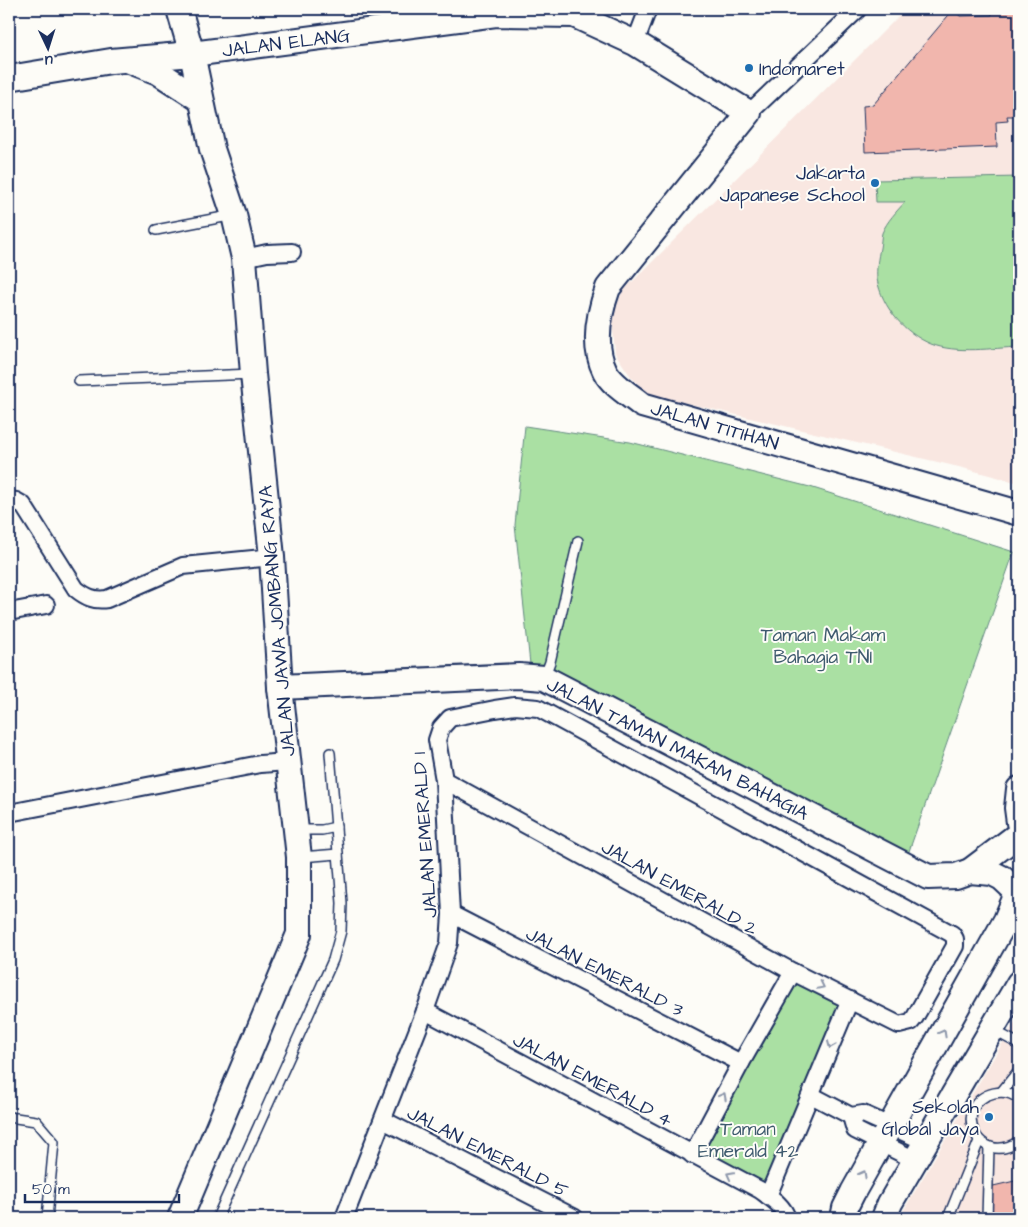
<svg xmlns="http://www.w3.org/2000/svg" width="1028" height="1227" font-family="'Architects Daughter',sans-serif">
<style>
.built{fill:#f9e7e1}
.green{fill:#aae0a3;stroke:#628880}
.building{fill:#f1b6ad;stroke:#1b2f5e}
.lines{fill:none;stroke-linecap:round;stroke-linejoin:round}
.lane-casing{stroke:#1b2f5e;stroke-width:12}
.street-casing{stroke:#1b2f5e;stroke-width:20}
.secondary-casing{stroke:#1b2f5e;stroke-width:28}
.lane{stroke:#fdfcf7;stroke-width:9}
.street{stroke:#fdfcf7;stroke-width:16}
.secondary{stroke:#fdfcf7;stroke-width:24}
.oneway{stroke:#8c96aa}
.poi-dot{fill:#1f6fb2;stroke:#fdfcf7;stroke-width:2}
.labels{text-anchor:middle;stroke-width:4;stroke-linejoin:round;paint-order:stroke}
.street-label{font-size:19px;fill:#1b2f5e;stroke:#fdfcf7}
.poi-label{font-size:19px;fill:#1b2f5e;stroke:#fdfcf7;text-anchor:end}
.park-label{font-size:19px;fill:#3f5b6f;stroke:#fdfcf7}
</style>
<rect width="100%" height="100%" fill="#fdfcf7"/>
<filter id="ink" filterUnits="userSpaceOnUse"><feTurbulence type="fractalNoise" baseFrequency=".02" numOctaves="2"/><feDisplacementMap in="SourceGraphic" scale="10" xChannelSelector="R" yChannelSelector="G"/><feConvolveMatrix kernelMatrix="1 2 1 2 8 2 1 2 1" color-interpolation-filters="sRGB"/></filter>
<g filter="url(#ink)">
<!-- built -->
<g class="built">
<polygon points="906,9 1019,9 1019,483 963,468 648,394 631,377 615,353 612,318 622,292"/>
<polygon points="1019,1015 1019,1218 899,1218"/>
</g>
<!-- green -->
<g class="green">
<path d="M1019,177V347C993,348 956,354 931,344C904,333 882,307 877,279C876,269 878,258 880,248C881,243 881,237 882,233C887,221 897,211 905,202H876L875,180Z"/>
<polygon points="525,426 630,442 810,487 1014,552 908,854 602,697 530,664 515,525"/>
<polygon points="793,972 850,1000 768,1196 692,1155"/>
</g>
<!-- building -->
<g class="building">
<polygon points="991,9 1019,9 1019,116 1007,116 1008,121 996,122 997,147 865,152 863,106 873,105 953,10 960,16 992,15"/>
<polygon points="1019,1180 1019,1218 992,1218 989,1187"/>
</g>
<g class="lines">
<!-- lane casing -->
<g class="lane-casing">
<g id="lane">
<polyline points="156,230 234,215"/>
<polyline points="79,381 253,374"/>
<polyline points="544,678 550,662 578,541"/>
<polyline points="296,830 322,830 336,827"/>
<polyline points="301,857 338,854"/>
<polyline points="993,1030 1019,1044"/>
<polyline points="1002,1091 1019,1070"/>
<path d="M1019,1099C1012,1093 1003,1091 994,1093C949,1104 978,1170 1019,1141"/>
<polyline points="9,1117 36,1121 54,1142 47,1218"/>
<polyline points="217,1218 333,960 341,931 342,903 330,753"/>
<polyline points="948,1218 979,1141"/>
<polyline points="987,1218 989,1147"/>
</g>
</g>
<!-- street casing -->
<g class="street-casing">
<g id="street">
<polyline points="635,43 648,9"/>
<polyline points="749,113 858,9"/>
<polyline points="244,258 267,253 292,252"/>
<path d="M9,500L16,501L23,505L76,589C86,597 94,601 107,599L183,566L272,557"/>
<polyline points="9,612 46,605"/>
<polyline points="9,813 260,764 288,762"/>
<polyline points="451,914 741,1063"/>
<path d="M425,1011L760,1190C771,1198 783,1205 787,1218"/>
<polyline points="811,1095 851,1116 863,1114 926,1142"/>
<polyline points="851,1116 855,1130 915,1160"/>
<polyline points="383,1120 575,1218"/>
<polyline points="692,1155 741,1063 793,972"/>
<polyline points="768,1196 850,1000"/>
<polyline points="344,1218 425,1011 449,943 451,914 444,780 437,740 441,728 450,718 495,709 515,706 538,708 952,934 955,939 955,946 915,1017 911,1022 899,1025 793,972 444,780"/>
</g>
</g>
<!-- secondary casing -->
<g class="secondary-casing">
<g id="secondary">
<polyline points="179,9 192,54 212,149 234,215 244,258 253,374 272,557 280,687 299,857 299,934 180,1218"/>
<polyline points="130,61 158,72 201,100"/>
<path d="M9,78L111,61L192,54L496,14L574,15L635,43L749,113L608,288C599,313 592,345 605,371C612,385 630,395 642,405L1019,513"/>
<polyline points="280,687 519,676 544,678 928,877 956,876 970,871 1019,834"/>
<polyline points="1019,789 1017,808 1019,823"/>
<polyline points="970,871 992,873 1002,878 1019,894"/>
<polyline points="843,1218 845,1208 853,1192 1006,920 1019,889"/>
<polyline points="884,1218 890,1203 1019,983"/>
</g>
</g>
<!-- lane -->
<use href="#lane" class="lane"/>
<!-- street -->
<use href="#street" class="street"/>
<!-- secondary -->
<use href="#secondary" class="secondary"/>
</g>
<!-- one-way arrows -->
<defs><path id="oneway-chevron" d="M-2-3.5L2.5 0L-2 3.5" fill="none" stroke-width="1.6" stroke-linecap="round" stroke-linejoin="round" transform="scale(1.25)"/></defs>
<g class="oneway">
<use href="#oneway-chevron" transform="translate(821 986) rotate(26)"/>
<use href="#oneway-chevron" transform="translate(943 1033) rotate(-61)"/>
<use href="#oneway-chevron" transform="translate(831 1045) rotate(112)"/>
<use href="#oneway-chevron" transform="translate(723 1096) rotate(-62)"/>
<use href="#oneway-chevron" transform="translate(863 1174) rotate(-61)"/>
<use href="#oneway-chevron" transform="translate(730 1175) rotate(-152)"/>
</g>
</g>
<!-- markers -->
<g class="poi-dot">
<circle cx="749" cy="68" r="5"/>
<circle cx="875" cy="183" r="5"/>
<circle cx="989" cy="1117" r="5"/>
</g>
<g class="labels">
<!-- street labels -->
<g class="street-label">
<text transform="translate(286 42) rotate(-7)" y="7">JALAN ELANG</text>
<text transform="translate(715 425) rotate(16)" y="7">JALAN TITIHAN</text>
<text transform="translate(276 621) rotate(-95)" y="7">JALAN JAWA JOMBANG RAYA</text>
<text transform="translate(678 748) rotate(27)" y="7">JALAN TAMAN MAKAM BAHAGIA</text>
<text transform="translate(424 835) rotate(-94)" y="7">JALAN EMERALD 1</text>
<text transform="translate(680 887) rotate(29)" y="7">JALAN EMERALD 2</text>
<text transform="translate(605 971) rotate(27)" y="7">JALAN EMERALD 3</text>
<text transform="translate(593 1079) rotate(28)" y="7">JALAN EMERALD 4</text>
<text transform="translate(488 1151) rotate(27)" y="7">JALAN EMERALD 5</text>
</g>
<!-- poi labels -->
<g class="poi-label">
<text x="759" y="75" text-anchor="start">Indomaret</text>
<text x="865" y="179">Jakarta<tspan x="865" dy="22">Japanese School</tspan></text>
<text x="979" y="1113">Sekolah<tspan x="979" dy="22">Global Jaya</tspan></text>
</g>
<!-- park labels -->
<g class="park-label">
<text x="823" y="641">Taman Makam<tspan x="823" dy="22">Bahagia TNI</tspan></text>
<text x="748" y="1135">Taman<tspan x="748" dy="22">Emerald 42</tspan></text>
</g>
</g>
<!-- margin -->
<rect width="1028" height="1227" fill="none" stroke="#fdfcf7" stroke-width="30"/>
<rect x="15" y="15" width="998" height="1197" fill="none" stroke="#1b2f5e" stroke-width="2" filter="url(#ink)"/>
<!-- north arrow -->
<g transform="translate(48 48) rotate(176)" stroke="#fdfcf7" stroke-width="4" paint-order="stroke">
<path d="M0-4L9 19L0 12L-9 19Z" fill="#1b2f5e"/>
<text y="-8" font-size="14" font-weight="bold" text-anchor="middle" fill="#1b2f5e">U</text>
</g>
<!-- scale -->
<path d="M25 1194v8h154v-8" fill="none" stroke="#1b2f5e" stroke-width="2.5"/>
<text x="32" y="1194" font-size="15" fill="#1b2f5e" stroke="#fdfcf7" stroke-width="4" paint-order="stroke">50 m</text>
</svg>
